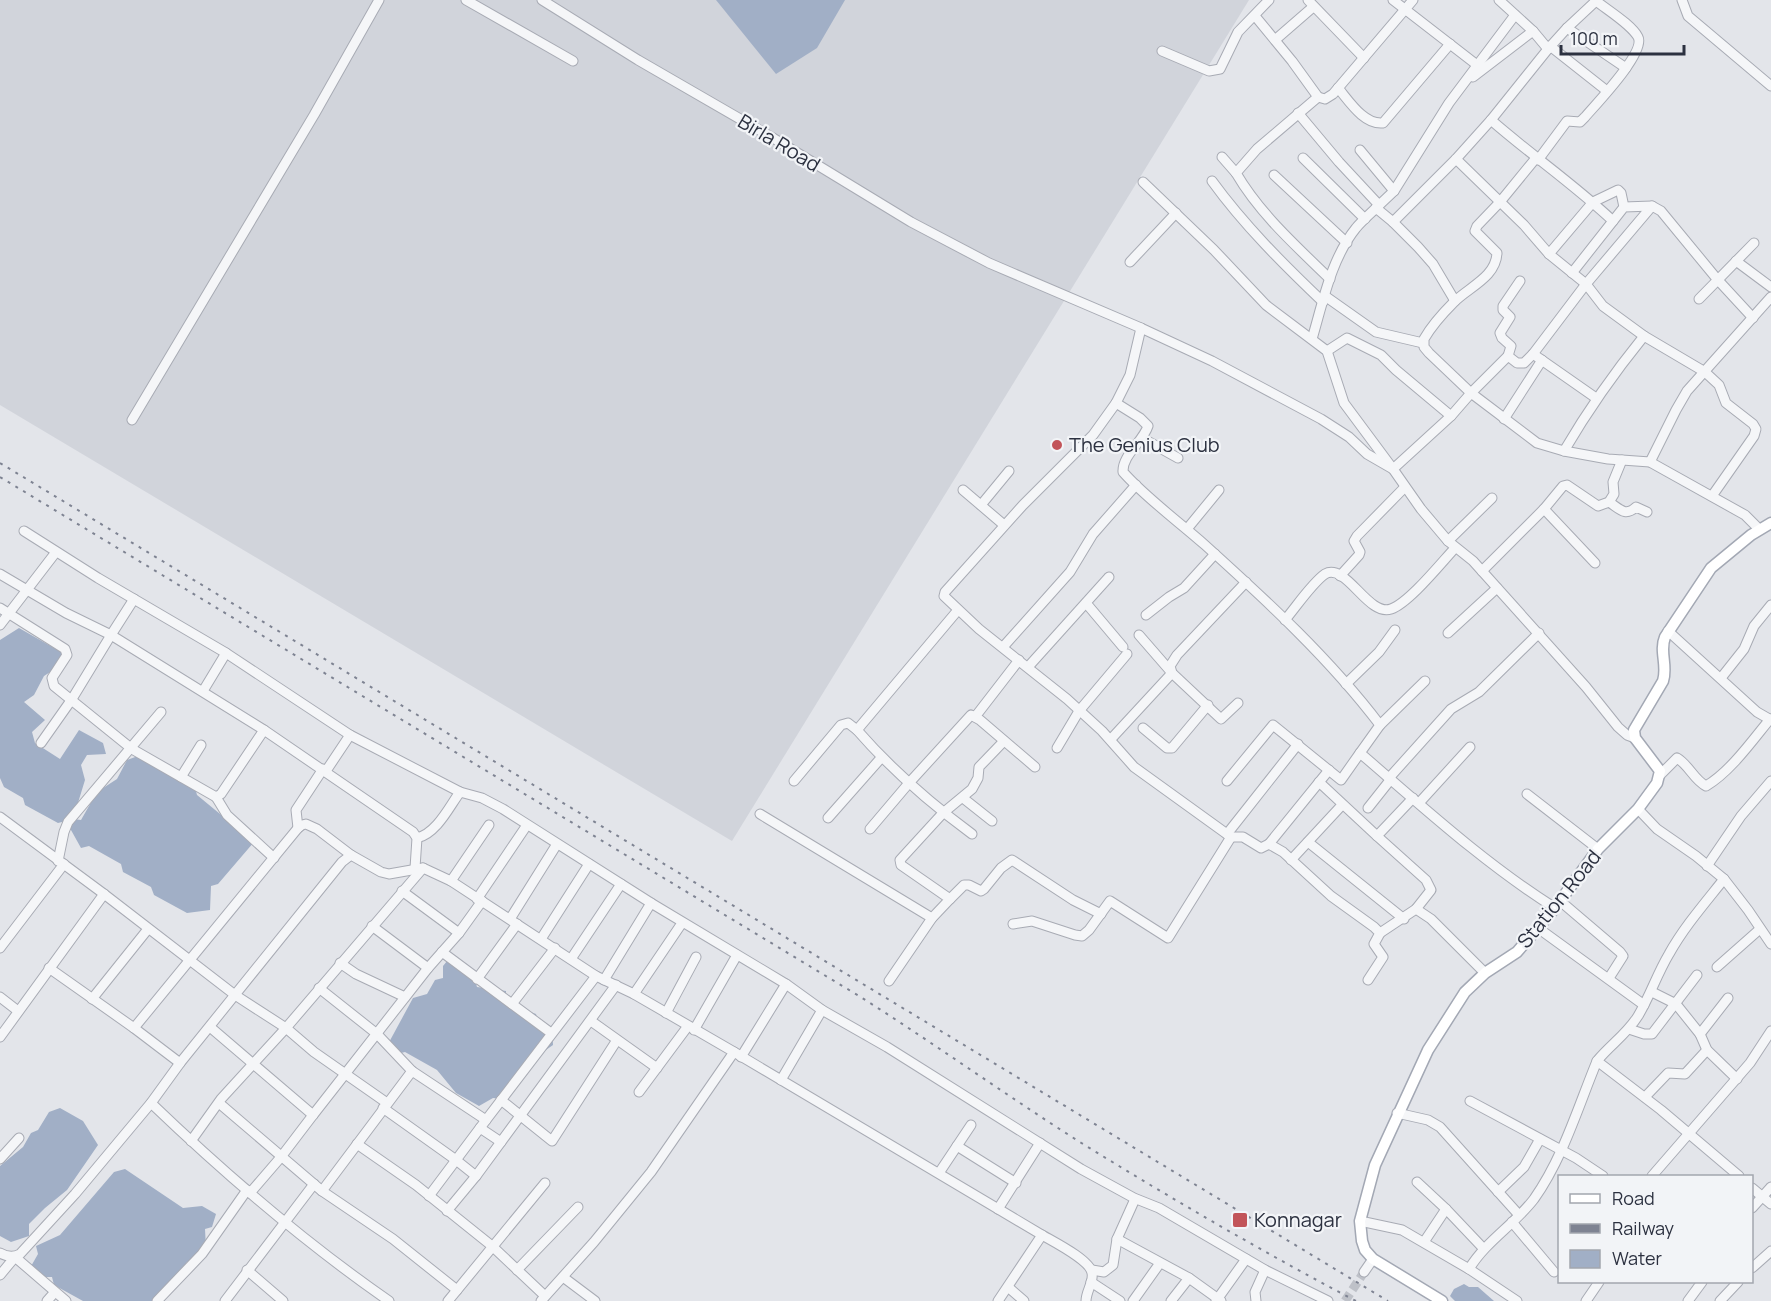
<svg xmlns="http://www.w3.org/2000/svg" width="1771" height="1301" font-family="Manrope,sans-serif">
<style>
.built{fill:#d1d4db}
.water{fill:#a1afc6}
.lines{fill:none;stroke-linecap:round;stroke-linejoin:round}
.minor-tunnel{stroke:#bec1c8;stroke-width:9;stroke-dasharray:9 4.5;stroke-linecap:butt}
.minor-casing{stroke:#a8abb4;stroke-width:11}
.major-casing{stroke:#a3a8b4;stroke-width:13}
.minor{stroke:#f5f6f8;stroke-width:9}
.major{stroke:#fff;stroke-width:10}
.rail{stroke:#7e8392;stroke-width:2;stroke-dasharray:3 6;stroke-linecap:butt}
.poi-dot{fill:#c25459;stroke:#f2f4f7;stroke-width:2}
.labels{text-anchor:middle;stroke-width:4.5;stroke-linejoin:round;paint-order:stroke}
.street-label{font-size:20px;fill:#2c3140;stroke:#f2f4f7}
.poi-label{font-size:20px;fill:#2c3140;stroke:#f2f4f7;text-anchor:start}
</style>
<rect width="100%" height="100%" fill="#e3e5ea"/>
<!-- built -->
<polygon class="built" points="0,0 1249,0 732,841 0,405"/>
<!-- water -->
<g class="water">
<polygon points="716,0 845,0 817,48 776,74"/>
<polygon points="19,628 61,652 64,663 44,676 34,695 24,702 45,720 32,732 35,743 60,759 79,730 103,743 106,754 87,755 81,765 85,780 73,819 81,820 97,792 117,779 127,760 138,756 193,780 197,795 254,842 218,884 211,886 210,910 187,913 154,895 151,887 123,872 121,864 89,846 81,848 66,821 58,823 25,805 23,798 4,787 0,778 0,640"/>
<polygon points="452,955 461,972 473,973 477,987 506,991 506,1003 536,1014 538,1021 552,1029 553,1045 533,1059 526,1061 505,1099 493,1098 479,1106 456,1093 437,1070 405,1052 397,1054 387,1046 413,998 427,994 435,980 443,978 443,966"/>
<polygon points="60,1108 83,1121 98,1145 67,1190 45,1208 29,1224 29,1236 11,1242 0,1236 0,1166 23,1147 31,1133 38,1130 49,1112"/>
<polygon points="125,1169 183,1208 202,1206 216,1214 212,1227 205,1229 206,1248 198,1259 187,1262 176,1281 154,1301 83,1301 54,1285 52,1277 40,1277 30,1268 38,1254 36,1246 60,1235 114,1172"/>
<polygon points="1464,1284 1469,1287 1478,1287 1494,1301 1455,1301 1450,1296 1454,1289"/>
</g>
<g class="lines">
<!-- minor-tunnel -->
<polyline class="minor-tunnel" points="1345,1301 1364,1272"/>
<!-- minor casing -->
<g class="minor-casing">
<g id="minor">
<polyline points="466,0 573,61"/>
<polyline points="542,0 638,60 773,138 911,222 989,263 1141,328 1212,361 1321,419 1349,437 1367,454 1393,469 1421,509 1448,541 1473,561 1586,687 1618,727 1627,735 1635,738"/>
<polyline points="1308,0 1364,58"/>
<polyline points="1393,0 1477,65"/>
<polyline points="1499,0 1533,31 1548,49"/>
<polyline points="1682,0 1688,16 1771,86"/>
<polyline points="1255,16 1292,61 1318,97"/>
<polyline points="1567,28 1626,68"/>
<polyline points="1275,40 1313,7"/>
<polyline points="1550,46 1607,91"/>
<polyline points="1162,51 1209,71 1220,69 1238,32 1269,0"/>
<polyline points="1473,77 1533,31"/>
<path d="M1338,88C1349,101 1364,125 1383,123L1450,44"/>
<polyline points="1298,113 1339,162 1379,205"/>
<path d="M1491,120C1531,155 1575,185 1613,221"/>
<polyline points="1360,150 1394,191"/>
<polyline points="1222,157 1236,173"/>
<polyline points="1303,158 1365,219"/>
<path d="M1536,158L1500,202L1477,226L1475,231L1497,253C1496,277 1469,287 1454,302C1443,313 1432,325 1424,339V347L1429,353L1471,393L1508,356L1517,363H1524L1533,354L1586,284L1652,206"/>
<path d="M1456,159L1524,225L1549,254L1586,284L1603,306L1644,336C1614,373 1588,410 1564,451"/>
<path d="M1538,160L1567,121L1580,122L1585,117C1597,103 1646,52 1638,37C1631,24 1607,10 1595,0"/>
<polyline points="1274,175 1347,243"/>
<path d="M1212,181C1244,225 1283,264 1323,302"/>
<polyline points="1143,182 1214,250 1266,305 1327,351 1344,403 1393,469 1451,416"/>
<polyline points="1376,208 1394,191 1449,103 1515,15"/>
<polyline points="1393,222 1418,247 1433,264 1455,301"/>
<polyline points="1549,254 1593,202 1618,190 1621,193 1624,207"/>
<polyline points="1736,261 1771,287"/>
<polyline points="1130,262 1176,213"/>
<polyline points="1572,273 1624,207 1652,206 1661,211 1717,279 1753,318"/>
<path d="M1330,279C1296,246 1260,214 1236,173L1257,149L1318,97L1325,99L1333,94L1413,0"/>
<polyline points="1325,296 1376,332 1423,343"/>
<polyline points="1699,299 1754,243"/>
<polyline points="1141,328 1130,375 1116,403 1093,435 1023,505 945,592 944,596 979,629 1067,699 1102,731 1134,767 1231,837 1243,837 1261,848 1269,844 1283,852 1331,896 1374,927 1380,933 1374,944 1383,957 1368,980"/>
<polyline points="1644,336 1705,372 1719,385 1726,403 1753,424 1756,429 1754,436 1712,496"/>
<path d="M1312,339C1323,302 1331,259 1356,228C1362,221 1369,215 1376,208L1393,222L1456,159L1491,120L1548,49L1567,28L1597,0"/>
<polyline points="1327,351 1347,338 1381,355 1396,370 1451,416 1471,393 1537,443 1564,451 1608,459 1650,462 1745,515 1759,529"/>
<polyline points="1533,354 1596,398"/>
<polyline points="1508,356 1511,346 1502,338 1500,333 1510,317 1503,310 1503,306 1520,281"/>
<path d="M1116,403L1140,418L1148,426C1143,442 1122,455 1123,472C1146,498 1178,521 1205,545C1267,601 1330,659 1380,725L1360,753C1423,807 1485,864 1555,908"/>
<polyline points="1504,419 1542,360"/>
<polyline points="132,420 314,115 379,0"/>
<polyline points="1142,438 1178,458"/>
<polyline points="1650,462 1676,410 1687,391 1771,297"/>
<polyline points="963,490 1004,525"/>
<path d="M1609,502C1620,509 1625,517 1636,507L1647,512"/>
<polyline points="981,505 1009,471"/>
<polyline points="1544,509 1563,486 1567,485 1598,506 1609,502 1614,494 1613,482 1622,460"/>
<polyline points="1187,529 1219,490"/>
<polyline points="24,531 98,578 226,653 350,735 460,792 482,798 503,809 651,903"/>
<polyline points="1448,541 1492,498"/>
<polyline points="1482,571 1544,509 1595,563"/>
<polyline points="0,574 66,613 111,635 72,699 41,743"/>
<polyline points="1340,576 1359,555 1360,552 1354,541 1357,536 1405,487"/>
<polyline points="134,599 111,635 264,730"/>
<polyline points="1086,603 1123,647"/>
<polyline points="0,608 65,649 67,655 52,678 54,686 132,749 216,797 221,794 264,730 413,832 417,838 415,868"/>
<path d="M958,610L857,730C891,769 930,803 972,834"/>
<polyline points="1146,615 1169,597 1184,588 1215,554"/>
<path d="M1285,620C1296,607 1312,583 1325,574C1346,562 1368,617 1391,609C1409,603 1441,563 1455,548"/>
<polyline points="0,625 56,552"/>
<polyline points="1668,631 1757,712 1771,720"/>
<polyline points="1448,633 1497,588"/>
<polyline points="1003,647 1070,572 1093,534 1136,485"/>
<polyline points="1028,667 1109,577"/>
<polyline points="1721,678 1744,649 1754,626 1771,605"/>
<polyline points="1346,684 1379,652 1395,630"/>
<polyline points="203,691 226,653"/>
<polyline points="1238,703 1221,719 1172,673 1170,666 1177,655 1246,582"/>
<polyline points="975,717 1019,660"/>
<polyline points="1380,725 1425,681"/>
<polyline points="1143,728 1167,748 1172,748 1208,705"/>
<polyline points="1111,739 1172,673 1139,635"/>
<polyline points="1057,748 1079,711 1127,654"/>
<polyline points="326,771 350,735"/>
<path d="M1660,775L1677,758C1689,765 1694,780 1706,786C1730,772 1752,741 1770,719"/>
<polyline points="181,777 201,745"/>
<polyline points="1389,778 1451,709 1479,692 1539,633"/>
<polyline points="794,781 841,725 848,723 857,730"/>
<polyline points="1227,781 1273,725 1341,780 1360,753"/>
<polyline points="1319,782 1377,836"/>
<polyline points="1527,794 1598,849"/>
<polyline points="216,797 227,815 274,858"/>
<polyline points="963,798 992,821"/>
<polyline points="1419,803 1470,747"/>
<polyline points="1368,808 1391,779"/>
<polyline points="1638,809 1657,829 1696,856 1724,879 1748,910 1771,944"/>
<polyline points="760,814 932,918"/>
<polyline points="0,817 104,894 235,995 286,1028 314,1052 387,1103"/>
<polyline points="828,818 881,758"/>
<polyline points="298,828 296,810 323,769"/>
<polyline points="870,829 909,783 971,715 980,720 1035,767"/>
<polyline points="1227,834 1298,744"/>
<path d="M417,838C437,833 449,807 460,792"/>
<polyline points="1308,842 1404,919"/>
<polyline points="1269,844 1329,770"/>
<polyline points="1291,860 1342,805"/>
<polyline points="58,861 64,832 68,822 161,712"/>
<polyline points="1707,866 1741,816 1771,781"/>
<polyline points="451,881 489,825"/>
<polyline points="402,891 459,933"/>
<polyline points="477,899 527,825"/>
<polyline points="950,899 964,885 969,885 981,891 984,889 1001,868 1012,860 1073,900 1101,914"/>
<polyline points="1559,900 1620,952 1623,956 1609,978"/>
<polyline points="1416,909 1431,919 1485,973"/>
<polyline points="510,919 557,844"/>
<polyline points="1013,924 1032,921 1075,935 1082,936 1089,930 1110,901 1168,938 1231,837"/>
<polyline points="372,926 428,968"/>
<polyline points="1538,928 1644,1005"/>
<polyline points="1380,933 1416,909 1431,890 1426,880 1377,836 1413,798"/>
<polyline points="541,939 589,864"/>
<polyline points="0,948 64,864"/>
<polyline points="442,952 551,1033"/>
<polyline points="571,959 621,884"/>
<polyline points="340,963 356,974 405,997"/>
<polyline points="1717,967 1760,929"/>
<polyline points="49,968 134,1028 180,1063"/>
<polyline points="477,979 517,924"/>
<polyline points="604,980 651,903 786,984 822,1010 887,1047 1081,1169 1134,1198 1159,1208 1265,1270 1328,1301"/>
<polyline points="889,981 932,918 950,899 901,865 900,860 943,813 972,789 978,778 979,767 1004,741"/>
<polyline points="319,988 377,1034 412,1071 486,1120 596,976"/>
<polyline points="1652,992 1676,1004 1700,1034 1707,1050 1737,1079"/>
<polyline points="634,994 682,923"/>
<polyline points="0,997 18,1011"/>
<polyline points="92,999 148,929"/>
<polyline points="512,1004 555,948"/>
<polyline points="666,1013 696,957"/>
<polyline points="591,1021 657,1068"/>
<polyline points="210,1027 313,1115 428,968 459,933 482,901"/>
<polyline points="134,1028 298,828 302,825 306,824 317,829 351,855"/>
<polyline points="1629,1029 1644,1034 1652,1034 1697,975"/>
<polyline points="694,1030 737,955"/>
<polyline points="1700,1034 1728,998"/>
<polyline points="0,1037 104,894"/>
<polyline points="741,1057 786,984"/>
<path d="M1597,1061C1610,1045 1627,1034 1638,1016C1650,996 1657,974 1669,954C1684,927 1705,903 1724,879"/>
<polyline points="781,1080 822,1010"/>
<polyline points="639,1092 688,1026"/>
<polyline points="1645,1097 1668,1073 1685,1074 1707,1050"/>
<polyline points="501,1100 552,1141 617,1040"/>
<polyline points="1470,1101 1576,1158 1603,1176"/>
<path d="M151,1103C225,1174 304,1242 389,1301"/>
<polyline points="219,1103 322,1191 393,1239 457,1290"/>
<polyline points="383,1108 456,1160 486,1120"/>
<polyline points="1397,1113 1428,1120 1440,1127 1519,1215"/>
<polyline points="480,1128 501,1142"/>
<polyline points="191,1141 221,1099 286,1028 423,868"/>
<polyline points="357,1144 416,1185 492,1246 545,1296"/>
<polyline points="957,1146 1016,1183"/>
<polyline points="0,1159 19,1138"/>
<polyline points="939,1173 971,1125"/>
<polyline points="1652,1176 1750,1063 1771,1031"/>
<polyline points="1417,1182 1446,1209 1483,1248"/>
<polyline points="1752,1188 1771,1204"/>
<polyline points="322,1191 412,1071"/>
<polyline points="1498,1192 1524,1167 1540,1139"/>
<polyline points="250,1193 281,1157 313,1115"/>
<polyline points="429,1196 456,1160 476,1176 616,985"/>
<polyline points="1752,1208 1771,1187"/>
<polyline points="998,1209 1040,1143"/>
<polyline points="447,1211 476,1176"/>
<path d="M1360,1221L1402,1230L1469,1269C1486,1241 1514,1225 1534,1199C1563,1158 1578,1107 1597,1061L1661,1110L1739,1176"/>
<polyline points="1512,1222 1554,1272"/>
<polyline points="1117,1239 1189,1278 1221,1301"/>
<polyline points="1424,1242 1446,1209"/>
<path d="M0,1253C7,1257 13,1258 20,1254L75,1194L151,1103L180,1063L342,862L351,855L381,872L389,874L423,868L451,881L596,976L634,994L734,1052L1042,1235C1054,1242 1090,1260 1092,1273C1094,1282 1086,1291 1086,1301"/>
<polyline points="1752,1268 1771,1251"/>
<polyline points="1469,1269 1517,1301"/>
<polyline points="247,1270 283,1301"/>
<polyline points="517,1270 578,1207"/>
<polyline points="1092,1270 1104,1272 1113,1265 1117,1239 1135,1199"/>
<polyline points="1364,1272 1373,1259"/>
<polyline points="0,1275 15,1257 66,1301"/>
<polyline points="563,1277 595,1301"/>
<polyline points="1091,1282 1120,1301"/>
<polyline points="1008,1287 1024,1301"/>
<polyline points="47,1301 55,1292"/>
<polyline points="157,1301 202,1254 247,1190"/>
<polyline points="225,1301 314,1184"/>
<polyline points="448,1301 545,1183"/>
<polyline points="541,1301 594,1242 651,1172 734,1052"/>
<polyline points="998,1301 1042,1235"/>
<polyline points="1133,1301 1160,1263"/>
<polyline points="1171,1301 1189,1278"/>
<polyline points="1216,1301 1246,1259"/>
<polyline points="1256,1301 1255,1292 1265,1270"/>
<polyline points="1586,1301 1599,1282"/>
<polyline points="1688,1301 1702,1282"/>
<polyline points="1720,1301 1738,1282"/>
</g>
</g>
<!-- major casing -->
<g class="major-casing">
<path id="major" d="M1442,1301L1373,1259L1365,1250L1362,1241L1360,1221L1375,1165L1428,1050L1465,992L1485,973L1517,952L1523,945L1555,908L1598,849L1638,809L1657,783L1660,771L1635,738L1634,730L1663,681C1668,666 1659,651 1665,637L1711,568L1751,535L1771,523"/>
</g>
<!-- minor -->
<use href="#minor" class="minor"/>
<!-- major -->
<use href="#major" class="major"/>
<!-- rail -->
<g class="rail">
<polyline points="0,463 1388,1301"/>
<path d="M0,477L859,996C935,1044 1007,1096 1083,1144C1172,1199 1263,1252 1356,1301"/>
</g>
</g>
<!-- markers -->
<g class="poi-dot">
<circle cx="1057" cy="445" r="6"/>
<rect x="1232" y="1212" width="16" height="16" rx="3"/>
</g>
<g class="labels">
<!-- street labels -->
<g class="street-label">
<text transform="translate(779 143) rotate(31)" y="7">Birla Road</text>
<text transform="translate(1559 899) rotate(-51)" y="7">Station Road</text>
</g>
<!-- poi labels -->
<g class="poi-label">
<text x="1069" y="452">The Genius Club</text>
<text x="1254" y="1227">Konnagar</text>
</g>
</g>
<!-- legend -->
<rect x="1558" y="1175" width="195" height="108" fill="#f2f4f7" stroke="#a3a6ae" stroke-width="1.5"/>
<rect x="1570" y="1194" width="30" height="9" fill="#ffffff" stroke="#a3a6ae" stroke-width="1.5"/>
<text x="1612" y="1205" font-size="18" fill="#2c3140">Road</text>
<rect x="1570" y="1224" width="30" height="9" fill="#7e8392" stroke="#a3a6ae" stroke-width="1.5"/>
<text x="1612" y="1235" font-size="18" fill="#2c3140">Railway</text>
<rect x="1570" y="1250" width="30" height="18" fill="#a1afc6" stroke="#a3a6ae" stroke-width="1.5"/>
<text x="1612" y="1265" font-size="18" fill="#2c3140">Water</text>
<!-- scale -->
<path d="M1561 45v9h123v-9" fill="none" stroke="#2c3140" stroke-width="3"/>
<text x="1570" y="45" font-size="18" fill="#2c3140" stroke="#f2f4f7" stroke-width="4.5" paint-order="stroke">100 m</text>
</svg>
